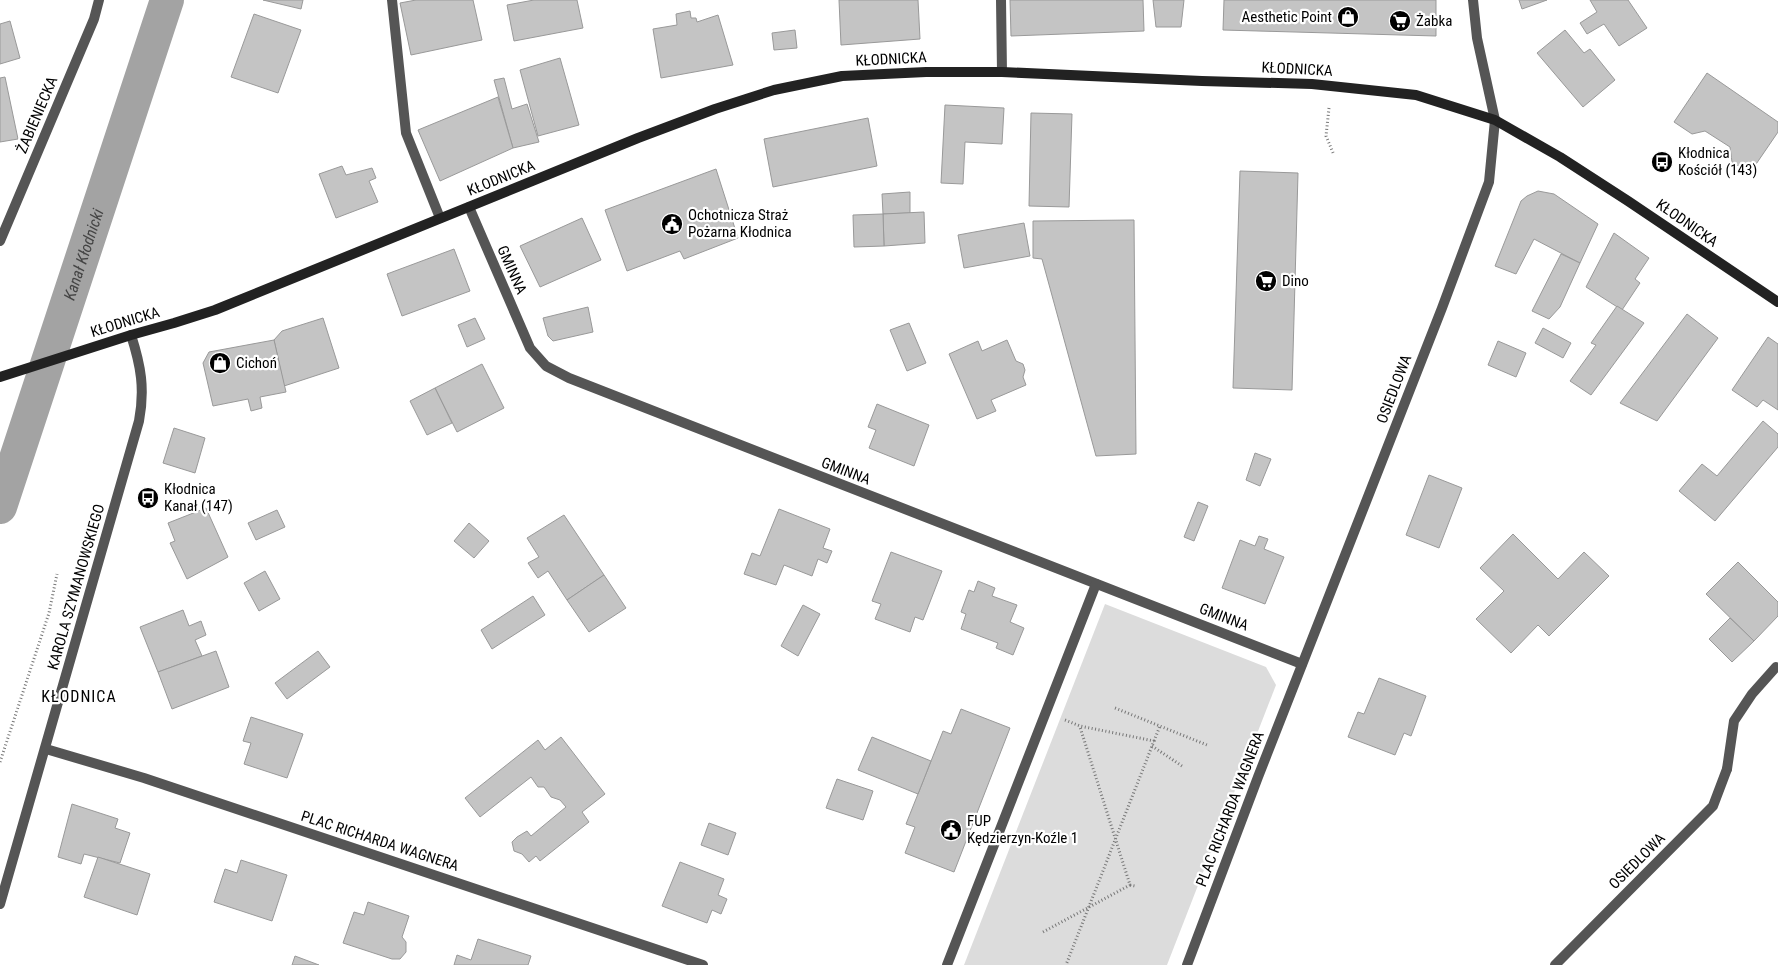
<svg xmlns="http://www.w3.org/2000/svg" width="1778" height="965" font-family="'Roboto Condensed',sans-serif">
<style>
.green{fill:#dcdcdc}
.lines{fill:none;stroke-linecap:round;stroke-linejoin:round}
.canal{stroke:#a3a3a3;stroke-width:34}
.building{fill:#c4c4c4;stroke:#999}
.path{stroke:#777;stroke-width:3;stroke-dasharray:1 2.5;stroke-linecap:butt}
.service{stroke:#555;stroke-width:10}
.minor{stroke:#555;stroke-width:10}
.tertiary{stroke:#555;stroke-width:10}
.secondary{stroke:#222;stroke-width:10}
.labels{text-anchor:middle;stroke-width:4.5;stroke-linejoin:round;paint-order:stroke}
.poi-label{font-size:15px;fill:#000;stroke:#fff;text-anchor:start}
.street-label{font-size:15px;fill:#000;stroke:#fff}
.water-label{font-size:16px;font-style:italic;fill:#444;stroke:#fff}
.neighbourhood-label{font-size:16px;letter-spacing:1px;fill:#000;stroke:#fff}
</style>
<rect width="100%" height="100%" fill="#fff"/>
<!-- green -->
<polygon class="green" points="1105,604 1266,667 1276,685 1167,965 964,965"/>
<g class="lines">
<!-- canal -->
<path class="canal" id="s1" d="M0,507L167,0"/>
</g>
<!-- building -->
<g class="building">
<polygon points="263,0 303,0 301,9"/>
<polygon points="416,0 473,0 482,40 411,55 400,3"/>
<polygon points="534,0 577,0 583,28 514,41 507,5"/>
<polygon points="839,0 918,0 920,39 841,45"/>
<polygon points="1010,0 1143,0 1144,31 1011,36"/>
<polygon points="1153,0 1184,0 1181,27 1156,27"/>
<polygon points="1224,0 1436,0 1436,36 1223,30"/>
<polygon points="1519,0 1547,0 1522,9"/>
<polygon points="1590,0 1628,0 1647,28 1619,46 1604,24 1587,34 1580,23 1597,12"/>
<polygon points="690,11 691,18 696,18 697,22 718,15 733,65 661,78 653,29 677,25 676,14"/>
<polygon points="254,14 301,30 278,93 231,77"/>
<polygon points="10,21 20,58 0,64 0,24"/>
<polygon points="795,30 797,48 774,50 772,33"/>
<polygon points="1565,30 1584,53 1590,49 1615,80 1583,107 1537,53"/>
<polygon points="560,58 579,125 538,136 520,70"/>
<polygon points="1707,73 1778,122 1778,132 1750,173 1732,162 1730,147 1705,131 1692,134 1674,122"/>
<polygon points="5,77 18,139 0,142 0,78"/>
<polygon points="504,78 512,109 527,104 539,142 513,148 494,80"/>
<polygon points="498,97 513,148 440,181 418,130"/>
<polygon points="945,105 1004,108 1002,144 965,142 963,184 941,183"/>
<polygon points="1031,113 1072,114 1069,207 1029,206"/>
<polygon points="868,118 877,166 773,187 764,139"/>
<polygon points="342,166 346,175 372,168 376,178 369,181 378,202 336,218 319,174"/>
<polygon points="716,169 738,238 684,259 680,251 627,271 605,210"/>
<polygon points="1240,171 1298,173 1292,390 1233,388"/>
<polygon points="1538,191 1554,194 1598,224 1580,263 1534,239 1516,274 1495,266 1521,201 1527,196"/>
<polygon points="910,192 910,213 883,214 882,194"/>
<polygon points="924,212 925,243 884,246 883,214"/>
<polygon points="883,214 884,246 854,247 853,215"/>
<polygon points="582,218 601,260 540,287 520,246"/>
<polygon points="1134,220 1136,454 1096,456 1042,259 1033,258 1033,221"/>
<polygon points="1024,223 1030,256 964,268 958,235"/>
<polygon points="1614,233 1649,258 1635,279 1640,283 1622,310 1586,287"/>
<polygon points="454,249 470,291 402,316 387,274"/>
<polygon points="1561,254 1580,263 1560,307 1549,319 1532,311"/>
<polygon points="1617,306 1644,323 1591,395 1570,381 1596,345 1591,343"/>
<polygon points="588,307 593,332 553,341 548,336 543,318"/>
<polygon points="1687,314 1718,338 1657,421 1620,403"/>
<polygon points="323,318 339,368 284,386 274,340 282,331"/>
<polygon points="475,318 485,339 467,347 458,325"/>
<polygon points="909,323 926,363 907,371 890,330"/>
<polygon points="1543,328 1571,343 1563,358 1535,343"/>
<polygon points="1768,337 1778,344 1778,410 1763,400 1757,407 1732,390"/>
<polygon points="274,340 286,392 260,397 262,408 251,411 248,399 213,406 203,363 209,352"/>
<polygon points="1007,340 1016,361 1023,364 1025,370 1023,377 1026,385 991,400 996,411 977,419 949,354 978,341 982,351"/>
<polygon points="1498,341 1526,353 1516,377 1488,365"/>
<polygon points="482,364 504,408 457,432 435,388"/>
<polygon points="435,388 452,423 427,435 410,401"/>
<polygon points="877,404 929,425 914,466 869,448 876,430 868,427"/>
<polygon points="1763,421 1778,434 1778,447 1715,521 1679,491 1702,464 1717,476"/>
<polygon points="174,428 205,438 195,473 163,463"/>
<polygon points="1255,453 1271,459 1260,486 1246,480"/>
<polygon points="1429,475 1462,488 1439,548 1406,535"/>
<polygon points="1198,502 1208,506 1194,541 1184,537"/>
<polygon points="206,508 228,557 187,579 170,543 175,541 168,523"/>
<polygon points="779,509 830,529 823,548 832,551 827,563 818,559 812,576 784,565 776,585 744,574 752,553 760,556"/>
<polygon points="277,510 285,527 256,540 248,523"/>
<polygon points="564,515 604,575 567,600 548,571 538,578 528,563 539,557 527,538"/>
<polygon points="469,523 489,541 474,558 454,541"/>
<polygon points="1513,534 1558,579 1584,552 1609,576 1549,636 1538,625 1511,653 1476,619 1504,591 1480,568"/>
<polygon points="1259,536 1268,539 1264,549 1284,557 1265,604 1222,588 1240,540 1255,546"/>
<polygon points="891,552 942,571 923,620 915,617 910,632 875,619 881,604 872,601"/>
<polygon points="1738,562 1778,602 1778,616 1754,641 1706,594"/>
<polygon points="265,571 280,599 259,611 244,583"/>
<polygon points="604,575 626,608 589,632 567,600"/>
<polygon points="978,581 995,588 992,596 1017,605 1010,622 1024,628 1013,655 996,648 998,643 961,629 966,614 961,612 969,590 974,592"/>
<polygon points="533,596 545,615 492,649 481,630"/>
<polygon points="803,605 820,614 798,656 781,646"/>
<polygon points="183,610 189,626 201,621 206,635 195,640 202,656 158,672 140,627"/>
<polygon points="1730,618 1754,641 1732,662 1709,639"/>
<polygon points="216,651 229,687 172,709 158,672"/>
<polygon points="318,651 330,667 287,699 275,683"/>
<polygon points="1379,678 1426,696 1411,736 1404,733 1395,755 1348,737 1358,712 1364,714"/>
<polygon points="961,709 1010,728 954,872 905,853 915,827 906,824 943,731 951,734"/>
<polygon points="251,717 303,734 287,778 244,764 251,743 243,741"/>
<polygon points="561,737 605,794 582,812 589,822 540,861 536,856 529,862 522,854 514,851 512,842 517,837 527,831 531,836 566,807 560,800 551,797 544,787 538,787 531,777 480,817 465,798 538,740 545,750"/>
<polygon points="872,737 931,761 918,794 858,770"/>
<polygon points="837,779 873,791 863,820 826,808"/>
<polygon points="72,804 118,819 115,828 130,833 120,863 84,854 81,864 58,857"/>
<polygon points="709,823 736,833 728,855 701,845"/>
<polygon points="98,857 150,874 137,915 84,897"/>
<polygon points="241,860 287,875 272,921 214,902 225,869 237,873"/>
<polygon points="680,862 724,879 718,895 727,899 721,914 712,910 707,923 662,906"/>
<polygon points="368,902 409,916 402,937 406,942 406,952 400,959 392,959 343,943 354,912 364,915"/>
<polygon points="478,939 531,956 528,965 454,965 457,955 471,960"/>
<polygon points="295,956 319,965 292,965"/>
</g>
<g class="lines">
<!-- path -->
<g class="path">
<polyline points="1329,108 1326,136 1334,155"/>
<polyline points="1115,708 1207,745"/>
<polyline points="1065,720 1080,726 1154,741 1066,965"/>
<polyline points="1154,741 1160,726"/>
<polyline points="1152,746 1182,766"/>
<polyline points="0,762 49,613 57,574"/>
<polyline points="1130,885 1135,886"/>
<polyline points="1043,932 1130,885 1080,727"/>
</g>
<!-- service -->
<g class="service">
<polyline points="392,0 406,133 440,218"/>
<polyline points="1001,0 1002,72"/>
<polyline points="1727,769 1734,721 1752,694 1776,667"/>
</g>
<!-- minor -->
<g class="minor">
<polyline points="469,207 530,348 546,366 569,378 1302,664"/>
<polyline points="0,241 94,19 99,0"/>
<polyline points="46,749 144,778 703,965"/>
<polyline points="947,965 1096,584"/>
<polyline points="1187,965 1258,777 1442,308 1489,182 1495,120 1477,38 1473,0"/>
<polyline points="1555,965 1713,806 1727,769"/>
</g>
<!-- tertiary -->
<path class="tertiary" d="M0,904L139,421C145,389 141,366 131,335"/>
<!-- secondary -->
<polyline class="secondary" points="0,377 131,335 174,323 215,310 638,138 715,109 774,90 842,76 926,72 1002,72 1202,81 1312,84 1416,95 1495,120 1560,157 1628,201 1778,302"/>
</g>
<!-- icons -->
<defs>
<g id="shop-disc" transform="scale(1.125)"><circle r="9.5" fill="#000" stroke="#fff"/><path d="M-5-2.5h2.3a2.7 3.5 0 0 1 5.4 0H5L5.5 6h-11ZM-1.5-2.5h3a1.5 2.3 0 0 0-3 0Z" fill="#fff"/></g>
<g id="supermarket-disc" transform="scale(1.125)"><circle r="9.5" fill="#000" stroke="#fff"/><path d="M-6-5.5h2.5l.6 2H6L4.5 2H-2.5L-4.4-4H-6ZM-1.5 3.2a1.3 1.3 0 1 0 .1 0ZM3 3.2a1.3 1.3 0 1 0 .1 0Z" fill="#fff"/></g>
<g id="bus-disc" transform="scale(1.125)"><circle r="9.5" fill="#000" stroke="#fff"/><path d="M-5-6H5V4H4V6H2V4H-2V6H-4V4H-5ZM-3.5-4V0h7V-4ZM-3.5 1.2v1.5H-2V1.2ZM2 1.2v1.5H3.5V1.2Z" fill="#fff"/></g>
<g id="civic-disc" transform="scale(1.125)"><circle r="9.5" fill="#000" stroke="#fff"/><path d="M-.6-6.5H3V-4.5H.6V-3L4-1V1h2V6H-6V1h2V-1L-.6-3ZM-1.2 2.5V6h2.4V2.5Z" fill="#fff"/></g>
</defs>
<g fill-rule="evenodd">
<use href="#shop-disc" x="1348" y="17"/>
<use href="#supermarket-disc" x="1400" y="21"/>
<use href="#bus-disc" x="1662" y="162"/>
<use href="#civic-disc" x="672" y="224"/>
<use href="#supermarket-disc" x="1266" y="281"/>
<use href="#shop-disc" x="220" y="363"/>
<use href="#bus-disc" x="148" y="498"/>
<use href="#civic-disc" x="951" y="830"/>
</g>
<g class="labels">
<!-- poi labels -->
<g class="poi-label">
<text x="1332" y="22" text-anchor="end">Aesthetic Point</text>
<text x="1416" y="26">Żabka</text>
<text x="1678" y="158">Kłodnica<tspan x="1678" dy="17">Kościół (143)</tspan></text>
<text x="688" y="220">Ochotnicza Straż<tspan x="688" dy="17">Pożarna Kłodnica</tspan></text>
<text x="1282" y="286">Dino</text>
<text x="236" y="368">Cichoń</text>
<text x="164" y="494">Kłodnica<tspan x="164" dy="17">Kanał (147)</tspan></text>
<text x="967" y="826">FUP<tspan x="967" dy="17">Kędzierzyn-Koźle 1</tspan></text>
</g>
<!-- street labels -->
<g class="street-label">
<text transform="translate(891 59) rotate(-3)" y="5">KŁODNICKA</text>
<text transform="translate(1297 69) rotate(3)" y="5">KŁODNICKA</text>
<text transform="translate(37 115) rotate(-67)" y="5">ŻABIENIECKA</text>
<text transform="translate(501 178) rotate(-22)" y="5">KŁODNICKA</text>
<text transform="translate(1687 223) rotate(35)" y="5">KŁODNICKA</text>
<text transform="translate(512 270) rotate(66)" y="5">GMINNA</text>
<text transform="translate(125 322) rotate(-17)" y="5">KŁODNICKA</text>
<text transform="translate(1394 389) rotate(-69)" y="5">OSIEDLOWA</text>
<text transform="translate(846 471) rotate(21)" y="5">GMINNA</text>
<text transform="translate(76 587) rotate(-74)" y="5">KAROLA SZYMANOWSKIEGO</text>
<text transform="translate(1224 617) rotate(21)" y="5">GMINNA</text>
<text transform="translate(1230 809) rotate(-69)" y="5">PLAC RICHARDA WAGNERA</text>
<text transform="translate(380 841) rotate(18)" y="5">PLAC RICHARDA WAGNERA</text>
<text transform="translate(1637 861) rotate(-45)" y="5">OSIEDLOWA</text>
</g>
<!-- water labels -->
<g class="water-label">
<text dy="6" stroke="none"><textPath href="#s1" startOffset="266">Kanał Kłodnicki</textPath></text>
</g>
<!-- neighbourhood labels -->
<g class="neighbourhood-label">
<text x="79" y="702">KŁODNICA</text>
</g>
</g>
</svg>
